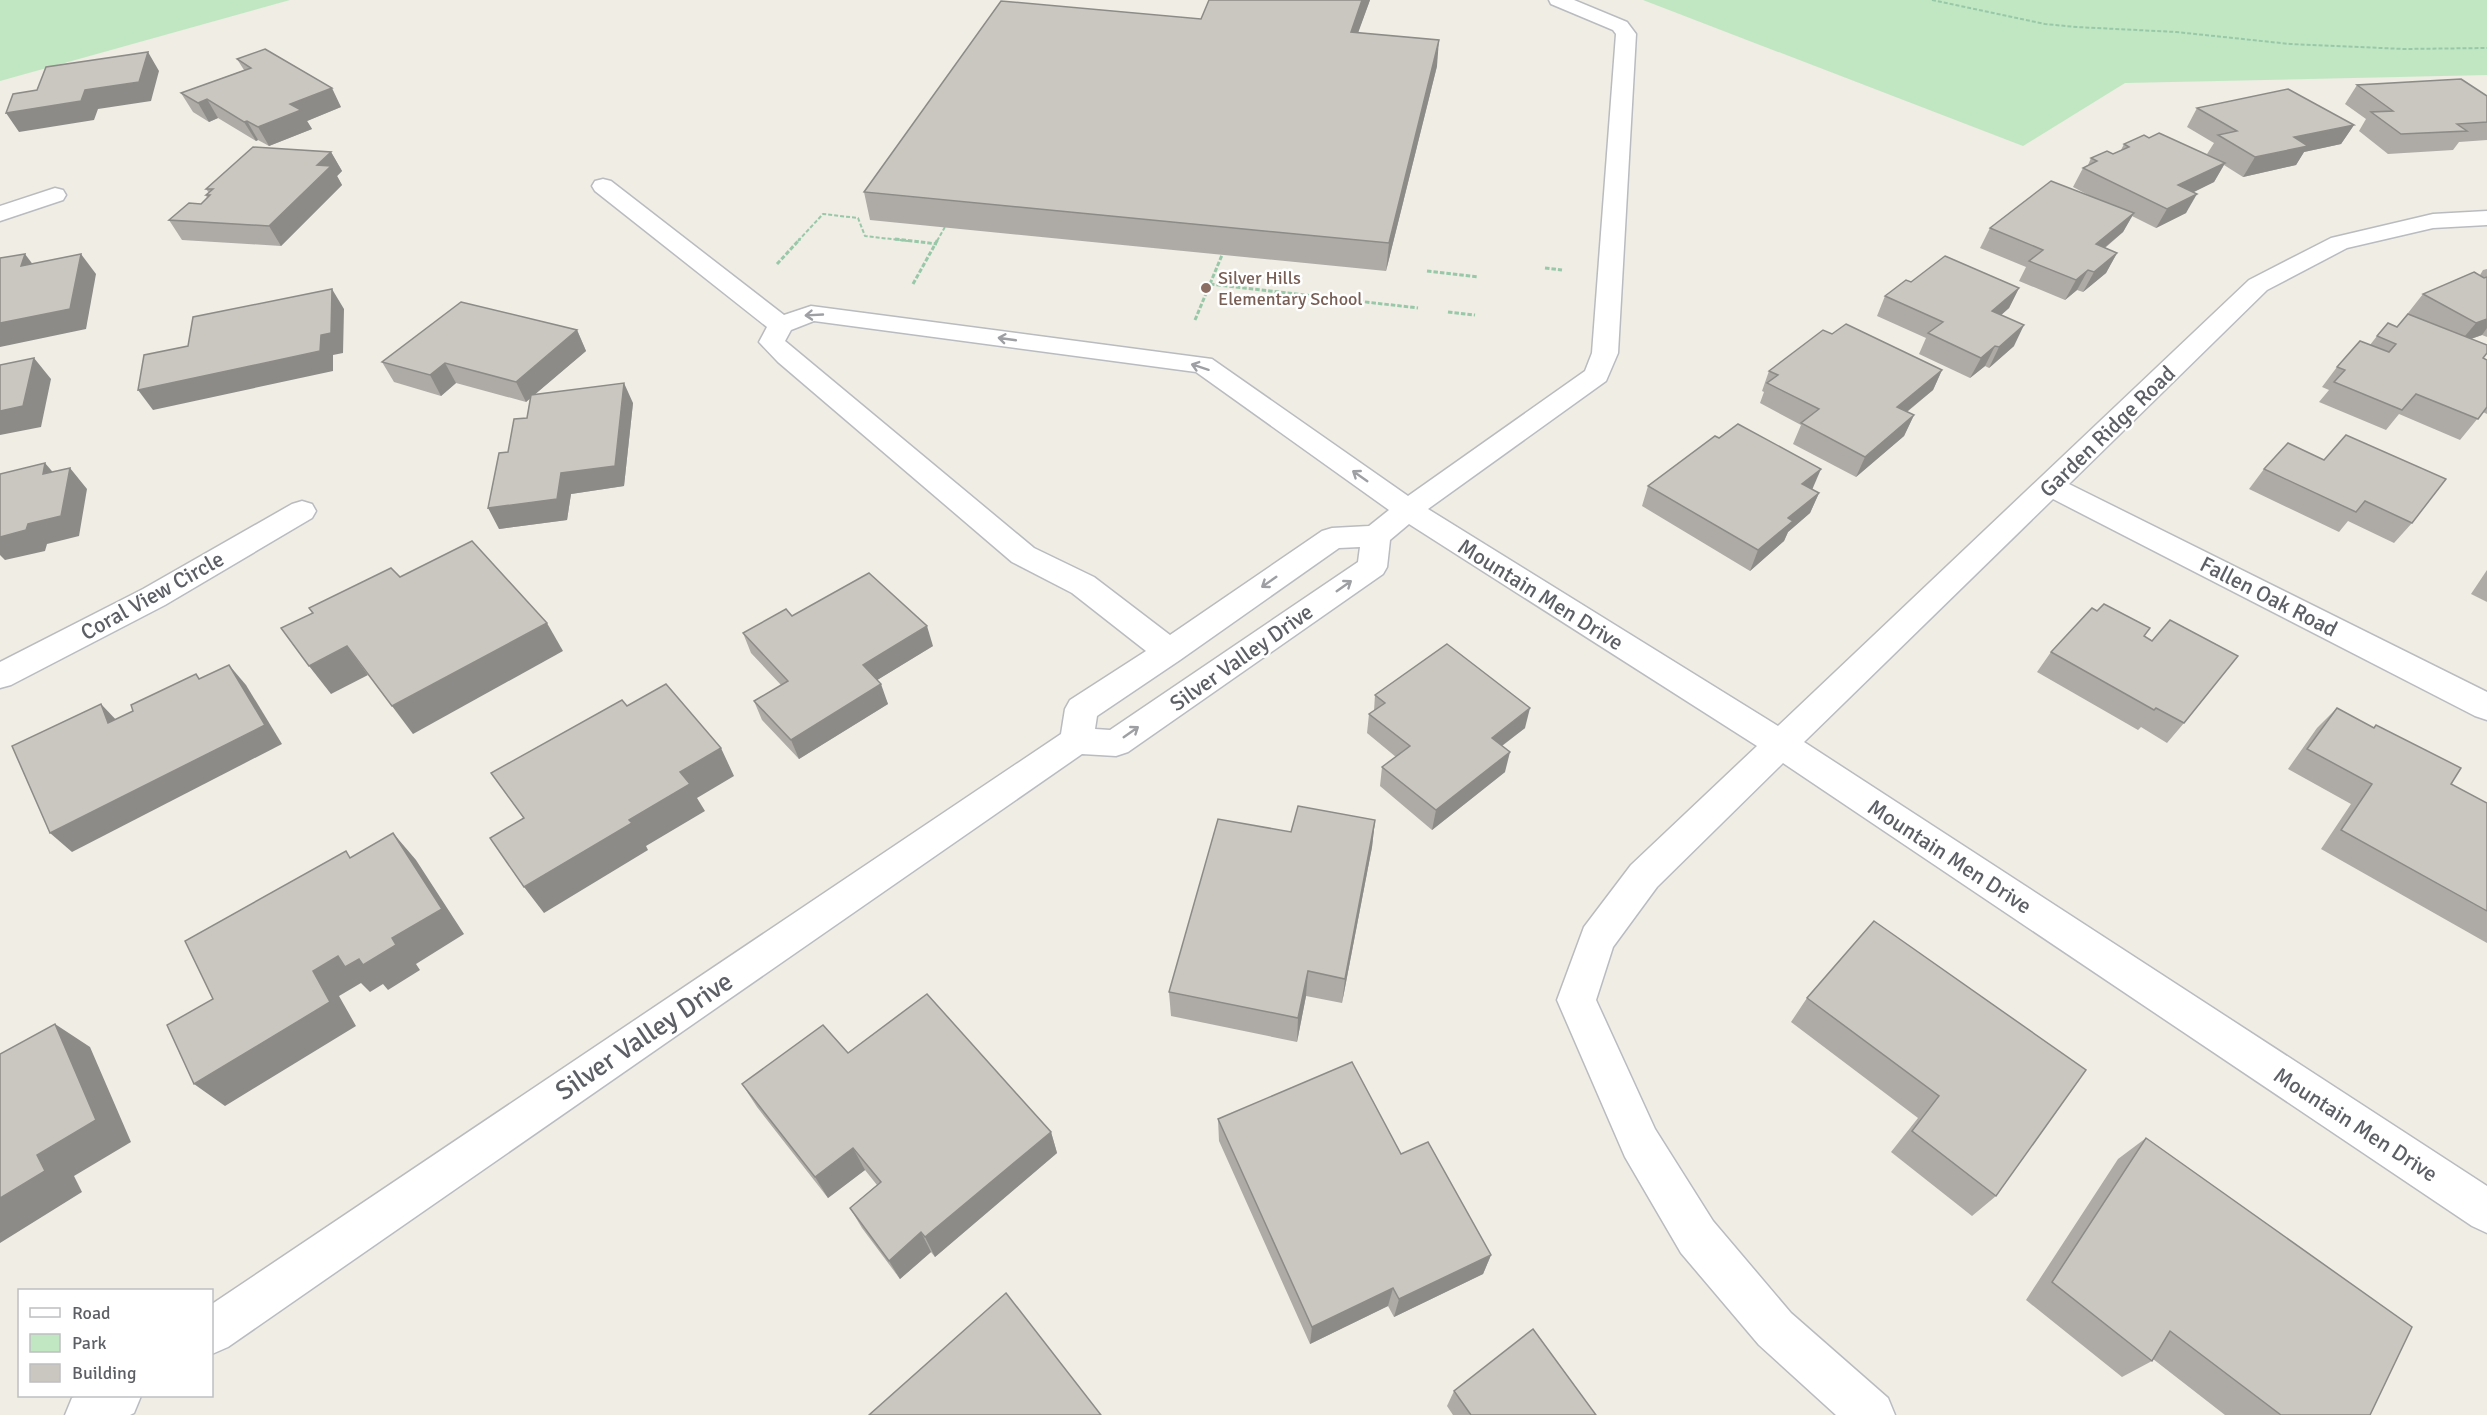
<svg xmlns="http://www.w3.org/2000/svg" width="2487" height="1415" font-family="Signika,sans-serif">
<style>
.green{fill:#c0e7c2}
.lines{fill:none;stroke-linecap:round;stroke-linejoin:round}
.minor-casing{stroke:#b9bbc0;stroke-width:3}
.path-far1{stroke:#99c8a9;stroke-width:2;stroke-dasharray:4 2;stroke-linecap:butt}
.path{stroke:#99c8a9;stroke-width:3;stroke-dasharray:4.5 2;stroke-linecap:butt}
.minor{fill:#fff;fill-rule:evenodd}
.wall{fill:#aeaba6}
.shaded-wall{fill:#8d8b87}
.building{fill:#cac7c1;stroke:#8d8b87;stroke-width:1.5}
.oneway{stroke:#9d9fa3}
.education-dot{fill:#8d6e63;stroke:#fff;stroke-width:2}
.labels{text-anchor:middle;stroke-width:5;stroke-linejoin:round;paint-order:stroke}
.far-education-label{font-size:18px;fill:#785e54;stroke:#fff;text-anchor:start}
.street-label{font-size:22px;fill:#5c5f65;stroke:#fff}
.near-street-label{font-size:27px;fill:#5c5f65;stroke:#fff}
</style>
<rect width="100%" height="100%" fill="#efede4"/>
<!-- green -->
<g class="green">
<polygon points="0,0 290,0 0,81"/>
<polygon points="1643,0 2487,0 2487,75 2125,83 2023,146"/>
</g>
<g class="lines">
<!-- minor casing -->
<g class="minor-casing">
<g id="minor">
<path d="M1549,0H1574L1627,22L1636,34L1618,353L1606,381L1428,509L1778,726L2249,280L2331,238L2433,214L2487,211V225L2433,228L2347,248L2267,290L2069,484L2487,692V720L2475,716L2053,499L1804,742L2487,1186V1233L2472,1226L1783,763L1657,887L1613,947L1596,1000L1655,1129L1713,1221L1791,1313L1888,1398L1895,1415H1836L1759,1345L1681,1253L1625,1157L1557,1000L1584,927L1631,865L1757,746L1409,524L1390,540L1387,567L1383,574L1128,752L1116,756L1082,754L228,1347L212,1354V1304L1061,734L1065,709L1070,700L1146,651L1072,593L1012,562L778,362L759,342L767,327L595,191L592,186L595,181L603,179L611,181L784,315L811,306L1212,359L1408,496L1585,371L1592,353L1616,34L1613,30L1551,4ZM814,321L1196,372L1389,510L1369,526L1332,528L1322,531L1170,635L1094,577L1034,548L785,341L791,330ZM1360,547L1358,562L1110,730L1095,729L1097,716L1180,660L1339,548Z"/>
<polygon points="55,188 63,190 66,195 63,200 0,221 0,206"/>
<polygon points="302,501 312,504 316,511 312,518 165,605 11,685 0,688 0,662 143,589 292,504"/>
<polygon points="76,1396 141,1396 134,1413 130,1415 65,1415 72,1398"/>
</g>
</g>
<!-- path-far1 -->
<g class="path-far1">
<polyline points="1932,0 2045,24 2076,27 2176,32 2290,44 2404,49 2487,48"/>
<polyline points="798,241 823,214 858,218 865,236 908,241"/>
<polyline points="937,241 945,227"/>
</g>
<!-- path -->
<g class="path">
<polyline points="895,239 937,244"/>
<polyline points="777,264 800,239"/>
<polyline points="1545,268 1562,270"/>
<polyline points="1427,271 1478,277"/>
<polyline points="913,284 938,239"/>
<polyline points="1210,284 1418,308"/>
<polyline points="1448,312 1475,315"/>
<polyline points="1195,320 1222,255"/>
</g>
<!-- minor -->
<use href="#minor" class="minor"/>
</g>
<!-- wall -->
<g class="wall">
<polygon points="1370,0 1358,32 1437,66 1386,271 870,220 864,192 1201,19"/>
<polygon points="237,59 341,107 307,121 312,129 269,146 258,140 256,141 218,118 209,122 193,112 181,93 244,70"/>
<polygon points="2357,85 2487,96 2487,140 2459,142 2453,150 2388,154 2359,131 2366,119 2345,104"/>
<polygon points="2197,108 2354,125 2341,144 2304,152 2296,165 2243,177 2224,165 2214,182 2194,192 2186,213 2156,228 2132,216 2123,232 2105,248 2117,253 2106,273 2083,292 2077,290 2065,300 2019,281 2026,267 1980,248 1990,228 2092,197 2073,187 2083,168 2088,165 2091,158 2113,154 2121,150 2124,144 2149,138 2210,156 2207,154 2214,143 2187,127"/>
<polygon points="331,152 342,171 337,176 342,185 281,246 182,240 169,220 201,204 207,198 206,195 209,193 206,189"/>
<polygon points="2487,269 2487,337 2482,335 2471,339 2483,358 2487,360 2487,414 2483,412 2460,440 2399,414 2386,430 2319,402 2329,390 2322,387 2337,367 2370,345 2377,336 2397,327 2423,294 2480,275 2483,270"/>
<polygon points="1911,282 2019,288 2009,308 2001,315 2014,346 1989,368 1985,366 1970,378 1919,354 1926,338 1877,316 1885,296"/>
<polygon points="577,330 586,351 535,394 633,403 624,486 571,494 567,520 499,529 508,452 527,418 530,398 526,402 456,383 441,396 394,382 382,362"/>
<polygon points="1832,334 1942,370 1933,390 1907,412 1914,415 1904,436 1856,477 1793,444 1801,425 1760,403 1764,392 1762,391 1769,371"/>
<polygon points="2288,443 2412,523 2394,543 2348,521 2339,532 2249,489 2264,469"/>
<polygon points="1648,486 1812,490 1819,493 1810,513 1788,532 1784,541 1750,571 1642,506"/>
<polygon points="2487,570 2487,602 2471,594"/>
<polygon points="792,616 933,646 877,680 888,704 799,759 762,720 754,701 781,685 751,653 743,633"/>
<polygon points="2144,636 2184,723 2167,743 2141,727 2138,730 2037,672 2051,652"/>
<polygon points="1375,695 1525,728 1502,746 1505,772 1432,830 1380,786 1382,767 1396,757 1367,733 1369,714 1374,711"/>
<polygon points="2337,708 2373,728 2376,725 2451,784 2487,803 2487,943 2321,849 2351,804 2288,769 2317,728"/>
<polygon points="1375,820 1372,847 1342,1003 1306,996 1297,1042 1171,1016 1169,992 1291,832"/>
<polygon points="1874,921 1996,1196 1972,1216 1891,1152 1918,1118 1791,1022 1807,998"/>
<polygon points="848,1053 1051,1132 1057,1153 935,1257 931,1252 900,1279 862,1228 850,1208 877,1185 865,1170 828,1198 757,1107 742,1084"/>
<polygon points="1218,1119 1401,1154 1491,1255 1483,1274 1394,1317 1388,1306 1310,1344 1219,1141"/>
<polygon points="2146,1138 2370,1415 2225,1415 2153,1359 2152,1361 2122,1377 2026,1300 2118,1159"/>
<polygon points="1454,1391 1596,1415 1453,1415 1447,1406"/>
</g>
<!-- shaded-wall -->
<g class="shaded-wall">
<polygon points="1362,0 1370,0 1349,58 1351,32"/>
<polygon points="1439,40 1437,66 1386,271 1389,243"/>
<polygon points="148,52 159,71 151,101 98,109 94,120 19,132 6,113 85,90"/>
<polygon points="332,88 341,107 307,121 312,129 269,146 258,127 290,104"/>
<polygon points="207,99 218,118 209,122 198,103"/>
<polygon points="247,121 258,140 256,141 244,122"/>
<polygon points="2354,125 2341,144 2304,152 2296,165 2243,177 2255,157 2294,137"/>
<polygon points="331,152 342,171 337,176 342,185 281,246 269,226 317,165"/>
<polygon points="2225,163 2214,182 2167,205 2178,185"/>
<polygon points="2197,194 2186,213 2156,228 2167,209"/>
<polygon points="2134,213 2123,232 2085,264 2096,244"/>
<polygon points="2117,253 2106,273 2083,292 2094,272"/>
<polygon points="25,254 40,274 21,266"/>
<polygon points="81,254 96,274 86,329 0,347 0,323"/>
<polygon points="2088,270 2077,290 2065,300 2076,280"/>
<polygon points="2019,288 2009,308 1983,331 1992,311"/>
<polygon points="332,289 344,309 343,353 333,355 333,371 153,410 138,390 321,335"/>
<polygon points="2487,319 2487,328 2482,335 2459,343 2476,323"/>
<polygon points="2024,325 2014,346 1989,368 1999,347"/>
<polygon points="577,330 586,351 526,402 516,382"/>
<polygon points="1995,346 1985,366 1970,378 1981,358"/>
<polygon points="34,358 51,379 41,427 0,435 0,411"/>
<polygon points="445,363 456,383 441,396 430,375"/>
<polygon points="1942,370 1933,390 1888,427 1897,407"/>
<polygon points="624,383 633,403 624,486 571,494 567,520 499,529 488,508 561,473"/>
<polygon points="1914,415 1904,436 1856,477 1865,457"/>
<polygon points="45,463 63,484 43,474"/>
<polygon points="70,468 87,489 79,536 47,544 45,551 5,560 0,555 0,537 28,524"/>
<polygon points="1821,469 1812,490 1802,484"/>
<polygon points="1819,493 1810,513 1788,532 1784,541 1750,571 1758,550 1788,518"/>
<polygon points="547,623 563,651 413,734 392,706"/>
<polygon points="927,626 933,646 869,685 863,665"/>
<polygon points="347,646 368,675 331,694 309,666"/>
<polygon points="229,665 246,685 282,744 72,852 50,833"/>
<polygon points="881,684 888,704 799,759 791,740"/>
<polygon points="101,704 120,724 108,723"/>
<polygon points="1530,708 1525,728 1487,757 1492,738"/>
<polygon points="721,748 734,776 697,798 705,811 646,846 648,850 544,913 524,887 629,820 680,772"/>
<polygon points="1510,752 1505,772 1432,830 1436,810"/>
<polygon points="1375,820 1372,847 1342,1003 1345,979"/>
<polygon points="393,833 416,860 464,934 416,964 420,970 388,990 383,984 370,992 361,983 339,996 356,1026 225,1106 194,1084 313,971 338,956 392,938"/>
<polygon points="1308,971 1306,996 1297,1042 1298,1018"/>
<polygon points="55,1024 90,1047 131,1142 74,1176 82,1192 0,1243 0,1198 37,1155"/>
<polygon points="1051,1132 1057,1153 935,1257 925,1237"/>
<polygon points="853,1148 865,1170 828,1198 815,1177"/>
<polygon points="921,1232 931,1252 900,1279 889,1261"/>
<polygon points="1491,1255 1483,1274 1394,1317 1399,1299"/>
<polygon points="1393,1288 1388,1306 1310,1344 1312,1327"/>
</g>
<!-- building -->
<g class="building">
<polygon points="1209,0 1362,0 1351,32 1439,40 1389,243 864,192 1001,1 1201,19"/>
<polygon points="265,49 332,88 290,104 301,110 258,127 247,121 244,122 207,99 198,103 181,93 251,68 237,59"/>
<polygon points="148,52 139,82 85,90 81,101 6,113 13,94 37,90 46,67"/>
<polygon points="2461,79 2487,96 2487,122 2457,124 2467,131 2401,134 2371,112 2393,111 2357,85"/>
<polygon points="2288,89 2354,125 2294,137 2308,146 2255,157 2218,135 2237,131 2197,108"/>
<polygon points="2159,133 2225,163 2178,185 2197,194 2167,209 2083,168 2097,161 2091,158 2107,151 2113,154 2129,147 2124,144 2144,135 2149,138"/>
<polygon points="253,147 331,152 317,165 331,166 269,226 169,220 189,203 201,204 210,195 206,195 213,189 206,189"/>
<polygon points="2051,181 2134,213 2096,244 2117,253 2094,272 2088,270 2076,280 2029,261 2043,250 1990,228"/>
<polygon points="25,254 21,266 81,254 70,309 0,323 0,258"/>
<polygon points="1945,256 2019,288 1992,311 2024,325 1999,347 1995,346 1981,358 1928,333 1943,322 1885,296 1906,280 1911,282"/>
<polygon points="2474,272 2484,278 2487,277 2487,319 2476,323 2423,294"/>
<polygon points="332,289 331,333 321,335 320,351 138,390 144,355 188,346 193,317"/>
<polygon points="461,302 577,330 516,382 445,363 430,375 382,362"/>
<polygon points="2408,314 2487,345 2487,353 2483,358 2487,360 2487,407 2478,419 2416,394 2402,410 2334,382 2345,370 2337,367 2360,341 2389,352 2396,344 2377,336 2388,323 2397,327"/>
<polygon points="1846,324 1942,370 1897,407 1914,415 1865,457 1801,423 1819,409 1767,383 1778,375 1769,371 1823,330 1832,334"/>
<polygon points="34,358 23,406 0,411 0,365"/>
<polygon points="624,383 615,466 561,473 557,499 488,508 499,453 508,452 514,419 527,418 531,395"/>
<polygon points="1738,424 1821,469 1802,484 1819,493 1788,518 1793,521 1758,550 1648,486 1715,436 1719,438"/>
<polygon points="2346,435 2446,479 2412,523 2365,501 2356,512 2264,469 2288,443 2324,460"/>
<polygon points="45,463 43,474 70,468 61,516 28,524 26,530 0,537 0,474"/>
<polygon points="472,541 547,623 392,706 347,646 309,666 281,628 313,613 309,608 391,568 400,577"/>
<polygon points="869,573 927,626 863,665 881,684 791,740 754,701 788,681 743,633 786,609 792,616"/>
<polygon points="2104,604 2150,628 2144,636 2152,641 2170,620 2238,656 2184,723 2156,708 2154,710 2051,652 2092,608 2097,611"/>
<polygon points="1447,644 1530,708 1492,738 1510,752 1436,810 1382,767 1410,746 1369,714 1385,703 1375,695"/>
<polygon points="229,665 265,725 50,833 12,746 101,704 108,723 133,711 131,705 196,674 199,679"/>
<polygon points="666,684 721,748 680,772 690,784 629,820 632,823 524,887 490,838 524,818 491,773 622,700 627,706"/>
<polygon points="2337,708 2374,728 2376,725 2461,768 2451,784 2487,803 2487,911 2341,830 2372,784 2307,749"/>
<polygon points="1298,806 1375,820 1345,979 1308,971 1298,1018 1169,992 1218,819 1291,832"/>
<polygon points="393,833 442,909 392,938 396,945 363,965 359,959 345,967 338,956 313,971 330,1002 194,1084 167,1025 213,999 185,941 346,851 350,858"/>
<polygon points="1874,921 2086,1070 1996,1196 1912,1131 1939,1096 1807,998"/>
<polygon points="927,994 1051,1132 925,1237 921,1232 889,1261 850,1208 881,1182 853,1148 815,1177 742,1084 823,1025 848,1053"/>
<polygon points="55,1024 96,1120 37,1155 45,1171 0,1198 0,1054"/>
<polygon points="1352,1062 1401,1154 1428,1142 1491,1255 1399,1299 1393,1288 1312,1327 1218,1119"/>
<polygon points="2146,1138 2412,1327 2370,1415 2281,1415 2170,1331 2152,1361 2052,1282"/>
<polygon points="1006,1293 1101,1415 869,1415"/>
<polygon points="1533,1329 1596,1415 1471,1415 1454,1391"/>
</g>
<!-- one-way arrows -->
<defs><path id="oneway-shaft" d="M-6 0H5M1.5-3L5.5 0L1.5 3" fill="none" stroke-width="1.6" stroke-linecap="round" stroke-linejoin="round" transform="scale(1.5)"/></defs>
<g class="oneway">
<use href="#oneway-shaft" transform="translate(814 315) rotate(177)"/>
<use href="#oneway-shaft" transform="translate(1007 339) rotate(-172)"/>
<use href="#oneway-shaft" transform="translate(1200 367) rotate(-162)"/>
<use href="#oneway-shaft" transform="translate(1360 476) rotate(-145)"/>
<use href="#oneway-shaft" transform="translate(1269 582) rotate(145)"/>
<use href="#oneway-shaft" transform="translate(1344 586) rotate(-35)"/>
<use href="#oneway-shaft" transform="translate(1131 732) rotate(-35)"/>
</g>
<!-- markers -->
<circle class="education-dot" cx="1206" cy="288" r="6"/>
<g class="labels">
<!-- far-education labels -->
<g class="far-education-label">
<text x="1218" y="284">Silver Hills<tspan x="1218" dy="21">Elementary School</tspan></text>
</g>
<!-- street labels -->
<g class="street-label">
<text transform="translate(2107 431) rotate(-44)" y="8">Garden Ridge Road</text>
<text transform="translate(1541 594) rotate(32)" y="8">Mountain Men Drive</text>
<text transform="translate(152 595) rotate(-29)" y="8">Coral View Circle</text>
<text transform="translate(2269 596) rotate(27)" y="8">Fallen Oak Road</text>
<text transform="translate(1241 657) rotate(-35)" y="8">Silver Valley Drive</text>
<text transform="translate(1950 856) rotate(33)" y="8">Mountain Men Drive</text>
<text transform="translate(2356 1124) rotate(33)" y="8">Mountain Men Drive</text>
</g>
<!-- near-street labels -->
<g class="near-street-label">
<text transform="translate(644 1036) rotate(-34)" y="9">Silver Valley Drive</text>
</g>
</g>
<!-- legend -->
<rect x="18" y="1289" width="195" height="108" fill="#ffffff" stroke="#bebfc1" stroke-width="1.5"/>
<rect x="30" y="1308" width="30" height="9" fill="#ffffff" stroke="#bebfc1" stroke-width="1.5"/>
<text x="72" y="1319" font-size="18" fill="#5c5f65">Road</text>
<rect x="30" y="1334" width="30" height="18" fill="#c0e7c2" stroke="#bebfc1" stroke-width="1.5"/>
<text x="72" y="1349" font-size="18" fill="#5c5f65">Park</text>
<rect x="30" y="1364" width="30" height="18" fill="#cac7c1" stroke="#bebfc1" stroke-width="1.5"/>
<text x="72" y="1379" font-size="18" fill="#5c5f65">Building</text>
</svg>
